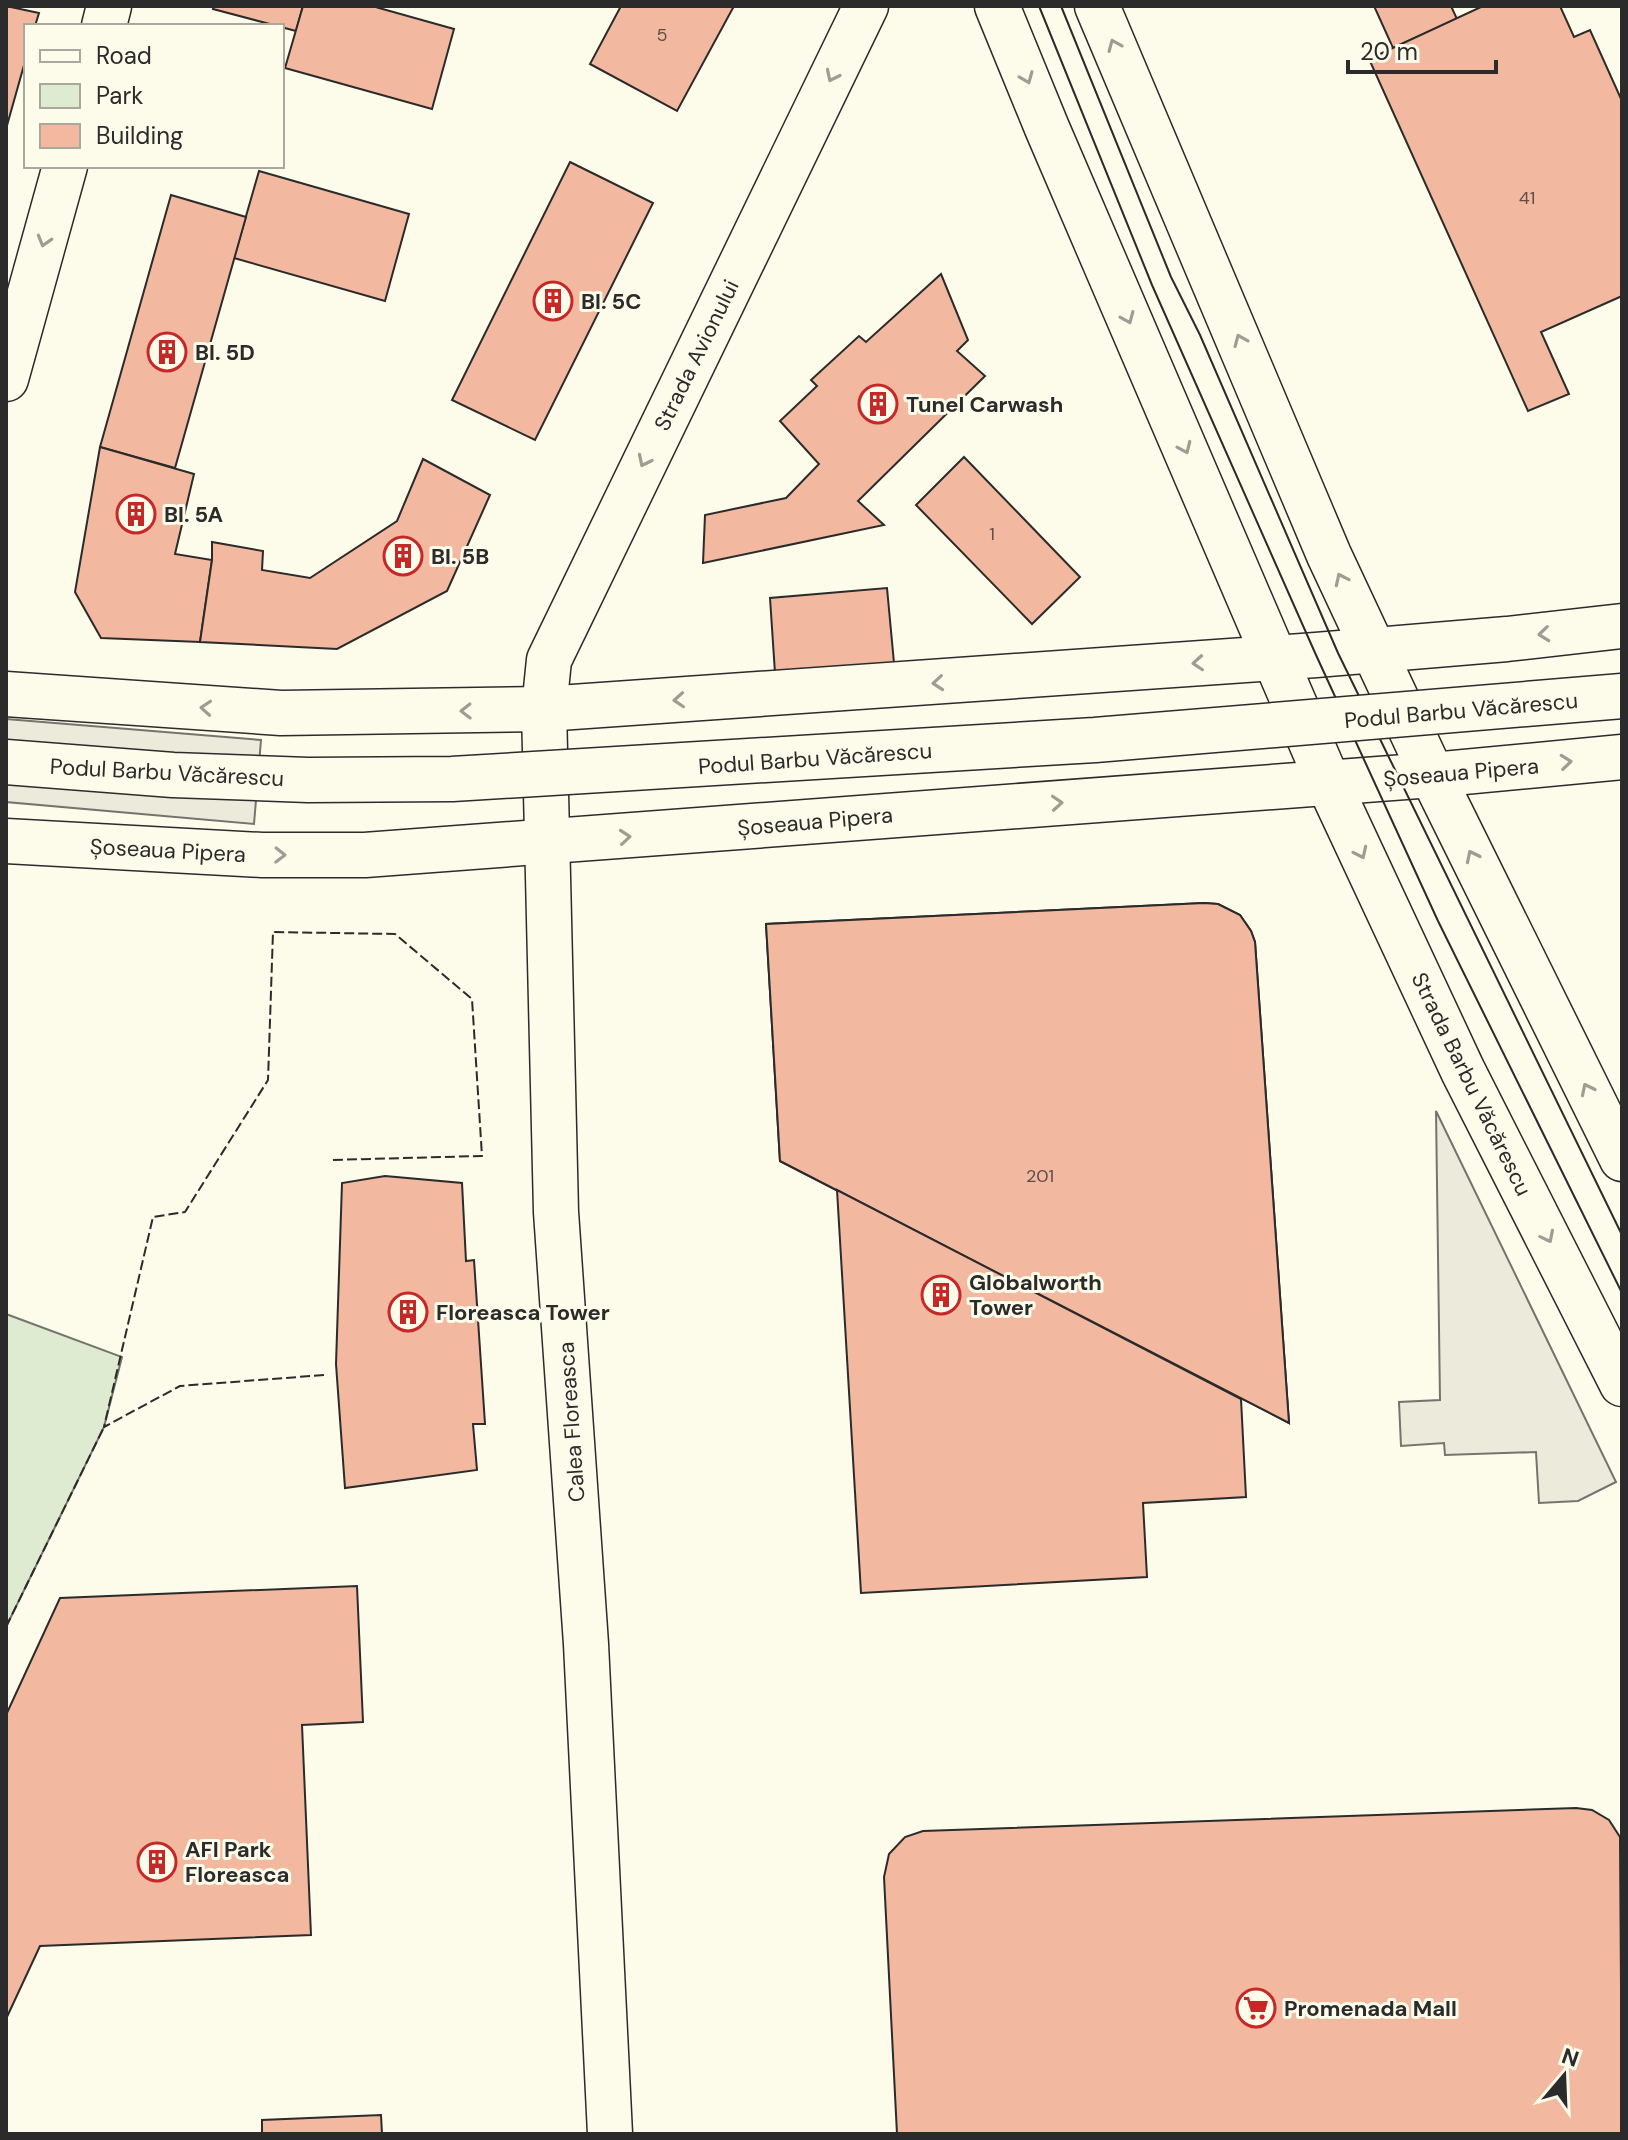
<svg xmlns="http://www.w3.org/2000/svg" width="1628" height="2140" font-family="'DM Sans',sans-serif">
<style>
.green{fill:#deebd1;stroke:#74746e;stroke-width:2}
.parking{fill:#eceadb;stroke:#74746e;stroke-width:2}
.building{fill:#f2b8a0;stroke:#2b2b2b;stroke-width:2}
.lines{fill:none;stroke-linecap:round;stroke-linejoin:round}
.minor-casing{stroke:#2b2b2b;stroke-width:47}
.major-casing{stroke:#2b2b2b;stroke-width:47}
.minor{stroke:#fdfbea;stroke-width:44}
.major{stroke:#fdfbea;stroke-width:44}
.tram{stroke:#2b2b2b;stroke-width:2}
.major-bridge-casing{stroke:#2b2b2b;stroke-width:47;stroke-linecap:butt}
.major-bridge{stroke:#fdfbea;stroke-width:44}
.fence{stroke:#2b2b2b;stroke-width:2;stroke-dasharray:10 4;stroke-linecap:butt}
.oneway{stroke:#9e9d94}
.labels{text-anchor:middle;stroke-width:6;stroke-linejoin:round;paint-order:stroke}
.number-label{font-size:18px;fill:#5d4e48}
.poi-label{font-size:22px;font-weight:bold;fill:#2b2b2b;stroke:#fdfbea;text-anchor:start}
.street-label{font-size:22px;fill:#2b2b2b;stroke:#fdfbea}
</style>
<rect width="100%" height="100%" fill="#fdfbea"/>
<!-- green -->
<polygon class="green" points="6,1314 122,1357 104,1427 6,1627"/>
<!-- parking -->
<g class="parking">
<polygon points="6,719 261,740 254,824 6,802"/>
<polygon points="1436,1111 1616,1482 1578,1501 1539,1503 1536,1452 1445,1455 1444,1443 1401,1446 1399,1402 1440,1400"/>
</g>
<!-- building -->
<g class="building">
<polygon points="6,6 39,13 35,26 26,26 26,58 6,129"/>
<polygon points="214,6 303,6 296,31 213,9"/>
<polygon points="303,6 372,6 454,29 432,109 285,68"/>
<polygon points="621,6 734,6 677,111 590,64"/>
<polygon points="1374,6 1451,6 1457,19 1393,48"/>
<polygon points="1483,6 1560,6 1574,37 1590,30 1622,101 1622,296 1541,332 1569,394 1528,411 1369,59"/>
<polygon points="570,162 653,203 535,440 452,400"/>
<polygon points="259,171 409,214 385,301 234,258"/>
<polygon points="171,195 246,217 175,468 100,447"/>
<polygon points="941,274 968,340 957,351 985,376 858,501 884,525 703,563 705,515 786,498 819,464 780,421 817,386 811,380 859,336 866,342"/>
<polygon points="100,447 194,474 175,554 212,560 200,642 101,638 75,592"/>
<polygon points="964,457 1080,577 1032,624 916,505"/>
<polygon points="423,459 490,495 447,591 337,649 200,642 212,560 212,542 263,551 262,570 310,578 397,521"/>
<polygon points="887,588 894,663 775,673 770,598"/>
<polygon points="1204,903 1218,904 1240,915 1251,931 1255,942 1289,1423 780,1161 766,924"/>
<polygon points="1204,903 1218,904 1240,915 1251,931 1255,942 1289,1423 780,1161 766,924"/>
<polygon points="385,1176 462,1183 466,1261 474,1260 485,1424 473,1424 477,1470 345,1488 336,1364 342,1183"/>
<polygon points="837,1190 1241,1399 1246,1497 1143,1503 1147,1577 861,1593"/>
<polygon points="357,1586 363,1722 302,1725 311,1935 40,1946 6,2019 6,1715 60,1598"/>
<polygon points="1576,1808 1592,1810 1609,1820 1620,1837 1622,2134 897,2134 884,1877 889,1854 905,1837 923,1831"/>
<polygon points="381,2115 382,2134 262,2134 262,2120"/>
</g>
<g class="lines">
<!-- minor casing -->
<g class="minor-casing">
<g id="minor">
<polyline points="104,26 109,6"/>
<polyline points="6,379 65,166"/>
<polyline points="544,709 549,660 866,6"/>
</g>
</g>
<!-- major casing -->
<g class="major-casing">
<g id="major">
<polyline points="997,6 1047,128 1328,782 1463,1071 1622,1384"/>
<polyline points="1097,6 1329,555 1432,775 1622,1159"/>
<polyline points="6,694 281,713 544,709 1316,655 1507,639 1622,626"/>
<polyline points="544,709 556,1212 586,1644 610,2134"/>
<polyline points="6,841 262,855 365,855 1432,775 1622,757"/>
</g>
</g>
<!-- minor -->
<use href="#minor" class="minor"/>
<!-- major -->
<use href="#major" class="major"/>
<!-- tram -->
<g class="tram">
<polyline points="1039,6 1152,285 1316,655 1438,921 1622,1293"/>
<polyline points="1061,6 1171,277 1200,335 1338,653 1622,1235"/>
</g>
<!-- major-bridge casing -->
<g class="major-bridge-casing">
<polyline id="major-bridge" points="6,762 173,775 308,780 452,779 1095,740 1622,696"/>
</g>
<!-- major-bridge -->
<use href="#major-bridge" class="major-bridge"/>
<!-- fence -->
<g class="fence">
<polyline points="324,1375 180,1386 104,1427 153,1217 185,1212 268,1080 273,932 395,934 472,999 482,1156 330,1160"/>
<polyline points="6,1627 104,1427"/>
</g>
</g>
<!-- one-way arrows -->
<defs><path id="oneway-chevron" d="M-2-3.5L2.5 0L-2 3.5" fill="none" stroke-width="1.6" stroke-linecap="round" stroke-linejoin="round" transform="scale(2)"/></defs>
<g class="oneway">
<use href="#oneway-chevron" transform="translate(1114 45) rotate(-113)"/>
<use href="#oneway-chevron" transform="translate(832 76) rotate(116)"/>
<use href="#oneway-chevron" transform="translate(1027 78) rotate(68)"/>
<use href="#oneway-chevron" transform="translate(44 241) rotate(106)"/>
<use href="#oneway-chevron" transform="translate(1128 318) rotate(67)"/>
<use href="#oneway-chevron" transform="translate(1240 340) rotate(-113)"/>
<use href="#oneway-chevron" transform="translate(1185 448) rotate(66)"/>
<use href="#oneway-chevron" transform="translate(644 461) rotate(116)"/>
<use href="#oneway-chevron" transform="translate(1341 579) rotate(-115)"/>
<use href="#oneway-chevron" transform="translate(1544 634) rotate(174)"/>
<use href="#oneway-chevron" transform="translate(1198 663) rotate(176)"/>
<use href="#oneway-chevron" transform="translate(938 683) rotate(175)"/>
<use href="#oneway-chevron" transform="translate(679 700) rotate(176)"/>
<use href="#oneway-chevron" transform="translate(206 708) rotate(-176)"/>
<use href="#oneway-chevron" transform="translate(466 711) rotate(179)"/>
<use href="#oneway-chevron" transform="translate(1566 762) rotate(-6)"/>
<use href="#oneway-chevron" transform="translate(1057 803) rotate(-4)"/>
<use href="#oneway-chevron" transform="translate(625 837) rotate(-5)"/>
<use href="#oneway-chevron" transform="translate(1361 853) rotate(65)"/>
<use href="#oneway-chevron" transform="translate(280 855) rotate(1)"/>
<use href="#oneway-chevron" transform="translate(1472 856) rotate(-116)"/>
<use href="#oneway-chevron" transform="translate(1587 1089) rotate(-116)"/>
<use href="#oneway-chevron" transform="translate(1548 1237) rotate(63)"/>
</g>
<!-- icons -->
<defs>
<g id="building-ring" transform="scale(2)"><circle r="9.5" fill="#fdfbea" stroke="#c62828" stroke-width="1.5"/><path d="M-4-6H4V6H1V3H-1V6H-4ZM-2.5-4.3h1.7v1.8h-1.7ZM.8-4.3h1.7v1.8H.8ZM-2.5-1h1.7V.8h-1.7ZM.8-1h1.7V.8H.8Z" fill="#c62828"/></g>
<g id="supermarket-ring" transform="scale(2)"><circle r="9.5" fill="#fdfbea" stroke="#c62828" stroke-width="1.5"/><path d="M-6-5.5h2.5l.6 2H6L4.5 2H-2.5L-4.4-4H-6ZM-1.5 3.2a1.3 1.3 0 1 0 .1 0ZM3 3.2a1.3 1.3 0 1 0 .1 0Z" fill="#c62828"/></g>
</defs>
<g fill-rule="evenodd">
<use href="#building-ring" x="553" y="301"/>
<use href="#building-ring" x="167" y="352"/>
<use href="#building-ring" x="878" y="404"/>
<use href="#building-ring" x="136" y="514"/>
<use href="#building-ring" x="403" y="556"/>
<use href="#building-ring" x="941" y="1295"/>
<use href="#building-ring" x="408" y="1312"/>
<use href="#building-ring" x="157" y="1862"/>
<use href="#supermarket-ring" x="1256" y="2008"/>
</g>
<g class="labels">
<!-- number labels -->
<g class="number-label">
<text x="662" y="41">5</text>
<text x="1527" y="204">41</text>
<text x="992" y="540">1</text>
<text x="1040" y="1182">201</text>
</g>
<!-- poi labels -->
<g class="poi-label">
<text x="581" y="309">Bl. 5C</text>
<text x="195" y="360">Bl. 5D</text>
<text x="906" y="412">Tunel Carwash</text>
<text x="164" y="522">Bl. 5A</text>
<text x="431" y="564">Bl. 5B</text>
<text x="969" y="1290">Globalworth<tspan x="969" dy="25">Tower</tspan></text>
<text x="436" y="1320">Floreasca Tower</text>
<text x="185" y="1857">AFI Park<tspan x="185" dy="25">Floreasca</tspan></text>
<text x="1284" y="2016">Promenada Mall</text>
</g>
<!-- street labels -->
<g class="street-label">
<text transform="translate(696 355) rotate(-64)" y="8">Strada Avionului</text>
<text transform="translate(1461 710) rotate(-5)" y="8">Podul Barbu Văcărescu</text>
<text transform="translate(815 758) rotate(-4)" y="8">Podul Barbu Văcărescu</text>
<text transform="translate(167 772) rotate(3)" y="8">Podul Barbu Văcărescu</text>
<text transform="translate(1461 772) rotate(-5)" y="8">Șoseaua Pipera</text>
<text transform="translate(815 821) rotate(-5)" y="8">Șoseaua Pipera</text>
<text transform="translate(168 850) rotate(3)" y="8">Șoseaua Pipera</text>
<text transform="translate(1472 1084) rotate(64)" y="8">Strada Barbu Văcărescu</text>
<text transform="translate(571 1422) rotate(-94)" y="8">Calea Floreasca</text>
</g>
</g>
<!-- border -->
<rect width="1628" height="2140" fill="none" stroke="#2b2b2b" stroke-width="16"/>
<!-- legend -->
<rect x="24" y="24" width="260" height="144" fill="#fdfbea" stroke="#a9a89e" stroke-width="2"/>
<rect x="40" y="50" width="40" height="12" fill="#fdfbea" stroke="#a9a89e" stroke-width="2"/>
<text x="96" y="64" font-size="24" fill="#2b2b2b">Road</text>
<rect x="40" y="84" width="40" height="24" fill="#deebd1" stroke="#a9a89e" stroke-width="2"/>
<text x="96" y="104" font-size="24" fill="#2b2b2b">Park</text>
<rect x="40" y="124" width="40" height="24" fill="#f2b8a0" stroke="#a9a89e" stroke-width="2"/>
<text x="96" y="144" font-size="24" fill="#2b2b2b">Building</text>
<!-- north arrow -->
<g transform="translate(1564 2076) rotate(19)" stroke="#fdfbea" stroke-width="6" paint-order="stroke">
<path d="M0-6L14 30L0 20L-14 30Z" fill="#2b2b2b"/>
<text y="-12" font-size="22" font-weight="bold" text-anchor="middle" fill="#2b2b2b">N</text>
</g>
<!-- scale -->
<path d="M1348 60v12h148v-12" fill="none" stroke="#2b2b2b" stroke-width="4"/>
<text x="1360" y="60" font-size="24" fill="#2b2b2b" stroke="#fdfbea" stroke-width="6" paint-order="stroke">20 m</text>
</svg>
